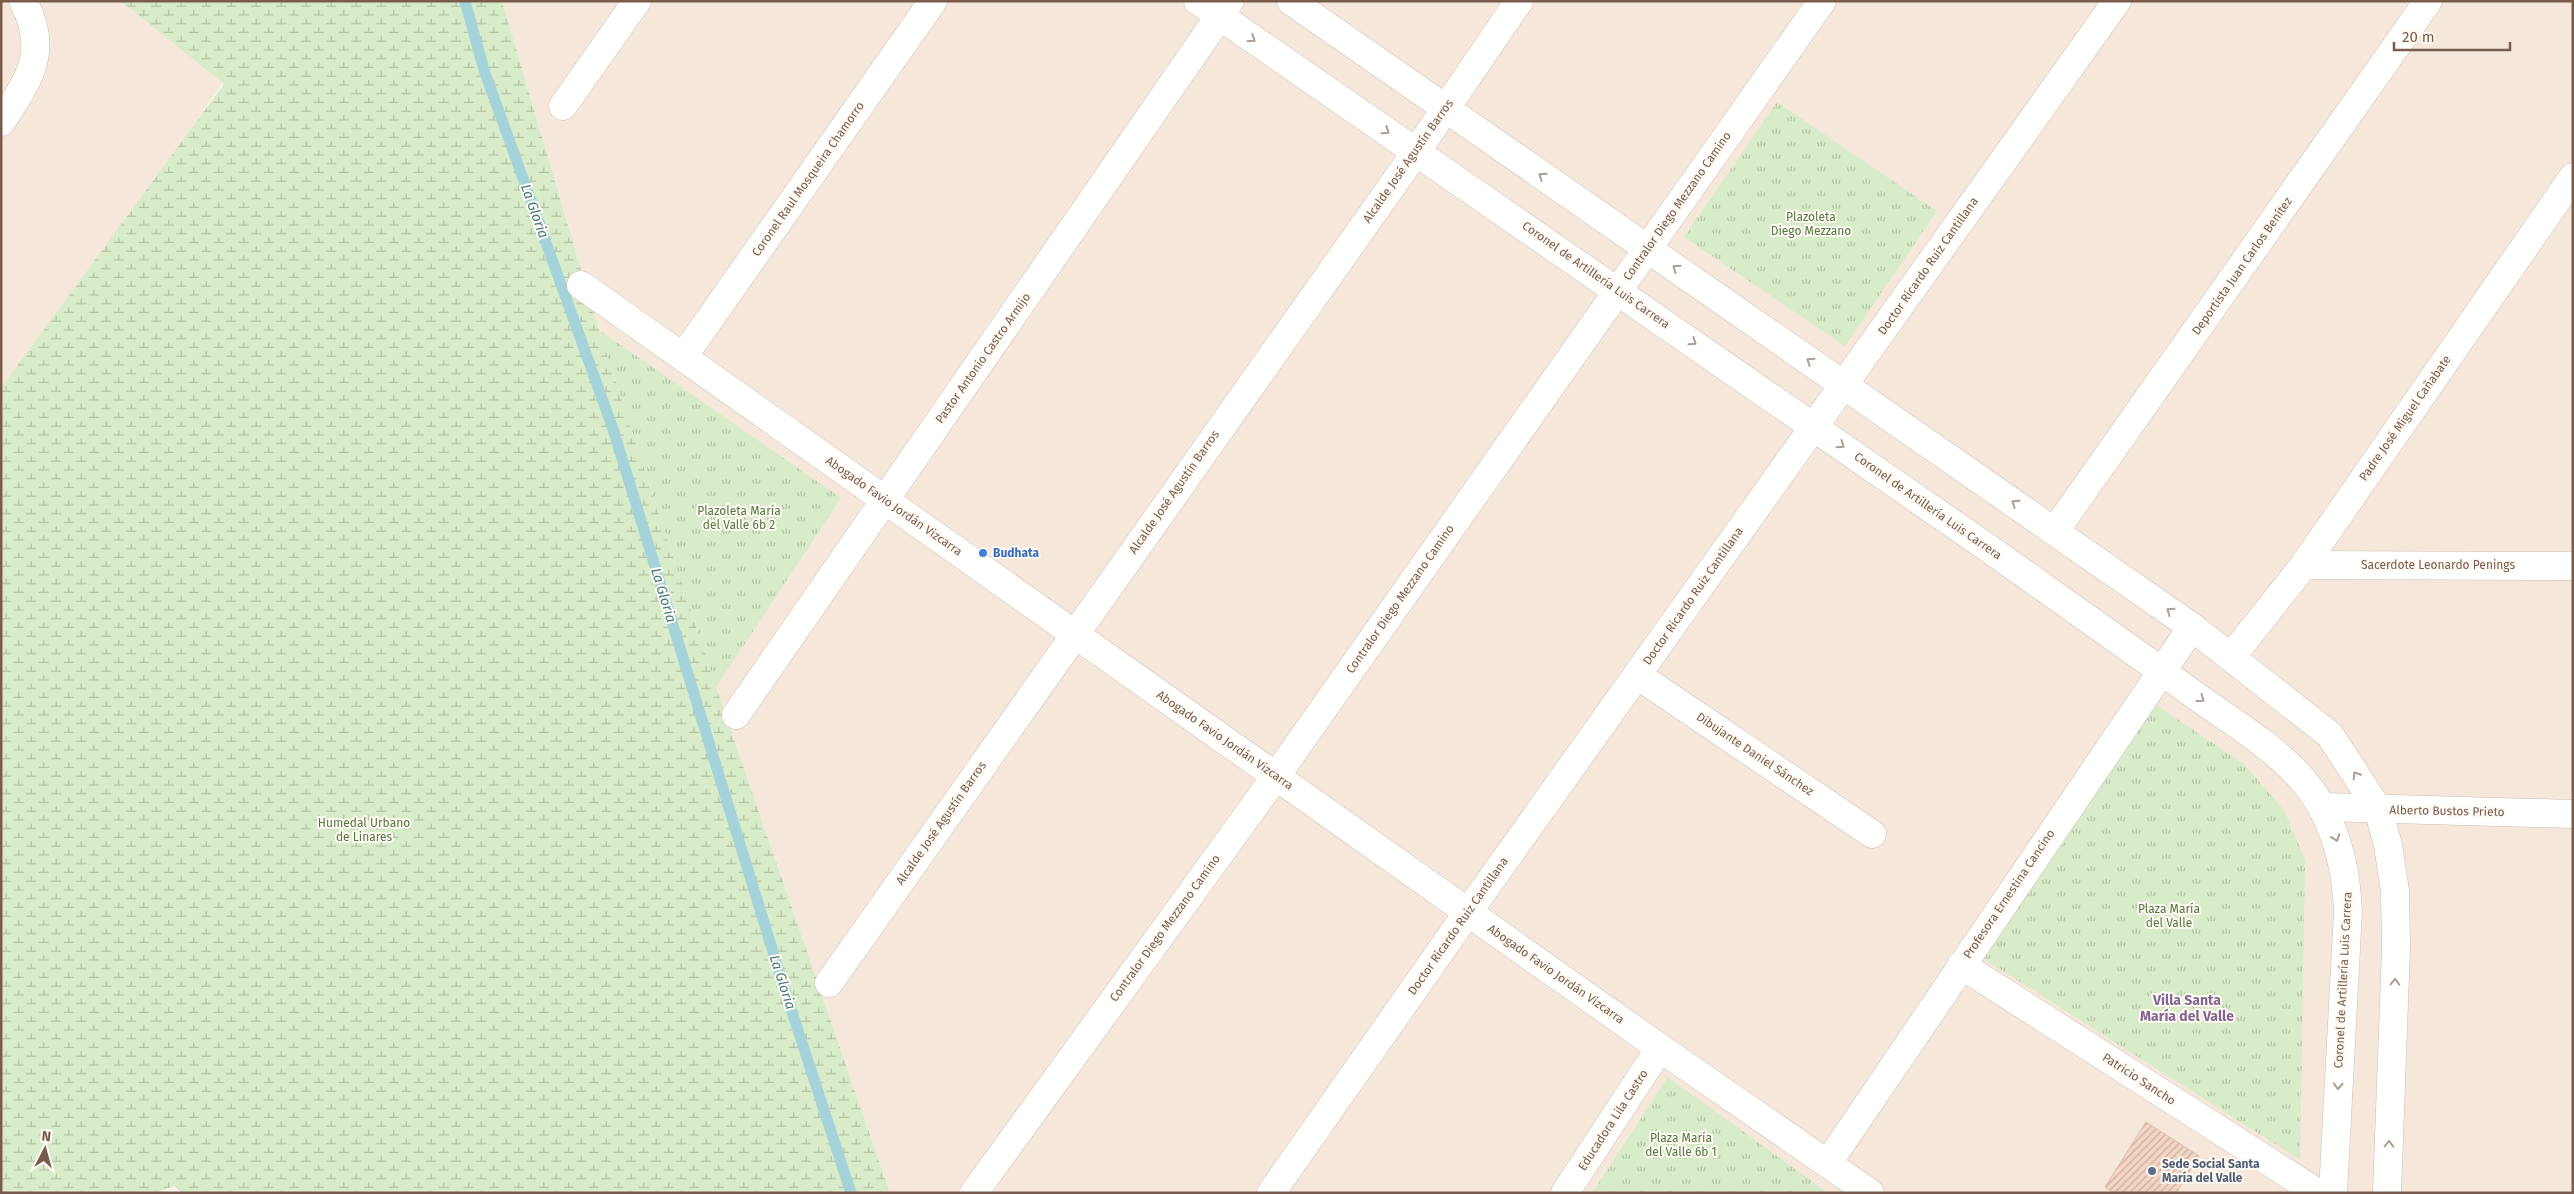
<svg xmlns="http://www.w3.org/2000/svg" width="2574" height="1194" font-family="'Fira Sans',sans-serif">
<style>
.residential{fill:#f5e8da}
.wetland{fill:url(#wetland-marsh)}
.park{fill:url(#park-tufts)}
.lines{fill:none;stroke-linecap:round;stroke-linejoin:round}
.stream{stroke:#a5d3da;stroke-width:11}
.building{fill:url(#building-hatch);stroke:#e6bba3}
.minor-casing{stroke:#d1beb0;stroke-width:29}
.tertiary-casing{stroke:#d1beb0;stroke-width:29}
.minor{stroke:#fff;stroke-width:28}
.tertiary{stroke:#fff;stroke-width:28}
.oneway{stroke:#af9d94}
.shop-dot{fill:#3f7fe0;stroke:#fffaf3;stroke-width:2}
.service-dot{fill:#5c6f8a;stroke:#fffaf3;stroke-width:2}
.labels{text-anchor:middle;stroke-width:4;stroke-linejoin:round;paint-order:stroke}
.street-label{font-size:12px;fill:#7a5c4d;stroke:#fffaf3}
.park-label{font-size:12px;fill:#537a41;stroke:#fffaf3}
.shop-label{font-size:12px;font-weight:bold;fill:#366cbe;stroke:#fffaf3;text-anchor:start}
.service-label{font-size:12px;font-weight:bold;fill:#4e5e75;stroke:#fffaf3;text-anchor:start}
.water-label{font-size:14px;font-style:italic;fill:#437c86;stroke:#fffaf3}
.neighbourhood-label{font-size:14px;font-weight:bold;fill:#846695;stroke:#fffaf3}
</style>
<defs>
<pattern id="wetland-marsh" width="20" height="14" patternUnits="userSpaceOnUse" patternTransform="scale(1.25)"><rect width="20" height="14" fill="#d8ecc9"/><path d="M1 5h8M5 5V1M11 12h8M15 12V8" fill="none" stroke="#b4c2a5"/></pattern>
<pattern id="park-tufts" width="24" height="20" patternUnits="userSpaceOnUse" patternTransform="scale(1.25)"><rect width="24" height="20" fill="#d8ecc9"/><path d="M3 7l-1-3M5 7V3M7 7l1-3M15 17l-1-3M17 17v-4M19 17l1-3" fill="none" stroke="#b4c2a5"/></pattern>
<pattern id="building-hatch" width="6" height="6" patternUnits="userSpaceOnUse" patternTransform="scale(1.25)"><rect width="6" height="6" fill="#f3d5c3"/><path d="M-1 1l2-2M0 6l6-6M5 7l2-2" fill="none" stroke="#cab0a1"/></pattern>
</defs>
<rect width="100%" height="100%" fill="#fdf6ec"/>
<!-- residential -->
<g class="residential">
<polygon points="1,1 123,1 223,82 1,411"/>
<polygon points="502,1 2573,1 2573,1193 890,1193 716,687 599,330"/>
</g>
<!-- wetland -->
<polygon class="wetland" points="121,1 502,1 599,330 716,687 890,1193 182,1193 174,1186 155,1193 1,1193 1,388 224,84"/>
<!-- park -->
<g class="park">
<polygon points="1777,102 1937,211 1845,346 1684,237"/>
<polygon points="599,330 841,498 716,687"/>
<polygon points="2153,703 2244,764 2284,810 2305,860 2300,1160 1976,954"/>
<polygon points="1668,1077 1828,1193 1592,1193"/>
</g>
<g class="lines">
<!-- stream -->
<polyline class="stream" points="465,1 484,70 613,429 781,978 851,1193"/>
</g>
<!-- building -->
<polygon class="building" points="2146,1122 2199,1156 2176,1193 2114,1193 2105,1187"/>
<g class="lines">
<!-- minor casing -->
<g class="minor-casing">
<g id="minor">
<polyline points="563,106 637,1"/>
<path d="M1,122C29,80 50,51 23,1"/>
<polyline points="581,285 1660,1048 1870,1193"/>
<polyline points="683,357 933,1"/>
<polyline points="2055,531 2428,1"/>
<polyline points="2304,565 2573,566"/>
<polyline points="2232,656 2304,565 2573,177"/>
<polyline points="1637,675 1872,834"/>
<polyline points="736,715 1230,1"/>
<polyline points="2322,807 2573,814"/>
<polyline points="1961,965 2318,1193"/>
<polyline points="829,983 1416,152 1519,1"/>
<polyline points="1828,1163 2192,627"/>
<polyline points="974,1193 1276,776 1822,1"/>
<polyline points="1271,1193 1468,912 2117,1"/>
<polyline points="1565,1193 1660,1048"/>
</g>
</g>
<!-- tertiary casing -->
<g class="tertiary-casing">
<g id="tertiary">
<path d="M1198,1C1461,184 1726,364 1988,548C2057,597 2127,646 2196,696C2232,722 2273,746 2302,779C2334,816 2346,863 2348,911L2333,1193"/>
<polyline points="1291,1 2192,627 2330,735 2378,809 2388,845 2395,891 2396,948 2387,1193"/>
</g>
</g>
<!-- minor -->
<use href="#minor" class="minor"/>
<!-- tertiary -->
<use href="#tertiary" class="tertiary"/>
</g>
<!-- one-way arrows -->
<defs><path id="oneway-chevron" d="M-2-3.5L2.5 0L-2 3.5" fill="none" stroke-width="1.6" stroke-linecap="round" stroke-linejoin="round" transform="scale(1.25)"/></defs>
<g class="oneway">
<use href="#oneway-chevron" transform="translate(1252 39) rotate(34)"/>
<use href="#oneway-chevron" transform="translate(1386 131) rotate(34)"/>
<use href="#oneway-chevron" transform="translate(1542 176) rotate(-145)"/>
<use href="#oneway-chevron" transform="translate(1676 268) rotate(-145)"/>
<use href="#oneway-chevron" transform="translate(1693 342) rotate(35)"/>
<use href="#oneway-chevron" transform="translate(1810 361) rotate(-145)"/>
<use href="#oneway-chevron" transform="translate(1841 445) rotate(35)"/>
<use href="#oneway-chevron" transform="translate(2015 503) rotate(-145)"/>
<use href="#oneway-chevron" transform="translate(2170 611) rotate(-145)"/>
<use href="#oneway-chevron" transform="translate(2201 699) rotate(36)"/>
<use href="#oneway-chevron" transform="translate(2356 775) rotate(-123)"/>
<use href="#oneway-chevron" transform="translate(2336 838) rotate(70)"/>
<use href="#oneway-chevron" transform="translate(2395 982) rotate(-88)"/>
<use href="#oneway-chevron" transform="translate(2338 1086) rotate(93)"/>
<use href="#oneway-chevron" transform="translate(2389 1144) rotate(-88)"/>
</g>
<!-- markers -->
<circle class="shop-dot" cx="983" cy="553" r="5"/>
<circle class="service-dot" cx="2152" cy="1171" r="5"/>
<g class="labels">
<!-- street labels -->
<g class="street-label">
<text transform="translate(1408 161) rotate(-55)" y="4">Alcalde José Agustín Barros</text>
<text transform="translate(808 179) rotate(-55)" y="4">Coronel Raul Mosqueira Chamorro</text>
<text transform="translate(1677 206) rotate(-55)" y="4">Contralor Diego Mezzano Camino</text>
<text transform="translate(1928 266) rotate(-55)" y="4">Doctor Ricardo Ruiz Cantillana</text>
<text transform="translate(2242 266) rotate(-55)" y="4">Deportista Juan Carlos Benítez</text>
<text transform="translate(1596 275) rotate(35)" y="4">Coronel de Artillería Luis Carrera</text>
<text transform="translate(983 358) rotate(-55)" y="4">Pastor Antonio Castro Armijo</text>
<text transform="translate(2405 418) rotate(-55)" y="4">Padre José Miguel Cañabate</text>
<text transform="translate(1174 492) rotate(-55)" y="4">Alcalde José Agustín Barros</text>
<text transform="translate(894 506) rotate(35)" y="4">Abogado Favio Jordán Vizcarra</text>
<text transform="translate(1928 506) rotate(35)" y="4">Coronel de Artillería Luis Carrera</text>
<text x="2438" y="569">Sacerdote Leonardo Penings</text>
<text transform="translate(1693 596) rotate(-55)" y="4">Doctor Ricardo Ruiz Cantillana</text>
<text transform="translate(1400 599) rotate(-55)" y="4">Contralor Diego Mezzano Camino</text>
<text transform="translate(1225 740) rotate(35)" y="4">Abogado Favio Jordán Vizcarra</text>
<text transform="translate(1755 754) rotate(34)" y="4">Dibujante Daniel Sánchez</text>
<text transform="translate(2447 811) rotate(1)" y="4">Alberto Bustos Prieto</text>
<text transform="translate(941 823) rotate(-55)" y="4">Alcalde José Agustín Barros</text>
<text transform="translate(2009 894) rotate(-56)" y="4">Profesora Ernestina Cancino</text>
<text transform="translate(1458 926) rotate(-55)" y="4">Doctor Ricardo Ruiz Cantillana</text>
<text transform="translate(1165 928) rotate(-54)" y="4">Contralor Diego Mezzano Camino</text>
<text transform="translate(1556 974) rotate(35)" y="4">Abogado Favio Jordán Vizcarra</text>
<text transform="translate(2343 980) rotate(-87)" y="4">Coronel de Artillería Luis Carrera</text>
<text transform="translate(2139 1079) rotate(33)" y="4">Patricio Sancho</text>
<text transform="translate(1613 1120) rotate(-57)" y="4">Educadora Lila Castro</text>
</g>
<!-- park labels -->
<g class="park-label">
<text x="1811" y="221">Plazoleta<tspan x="1811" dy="14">Diego Mezzano</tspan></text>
<text x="739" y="515">Plazoleta María<tspan x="739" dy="14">del Valle 6b 2</tspan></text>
<text x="364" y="827">Humedal Urbano<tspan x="364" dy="14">de Linares</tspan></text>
<text x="2169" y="913">Plaza María<tspan x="2169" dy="14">del Valle</tspan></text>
<text x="1681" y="1142">Plaza María<tspan x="1681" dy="14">del Valle 6b 1</tspan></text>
</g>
<!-- shop labels -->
<g class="shop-label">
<text x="993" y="557">Budhata</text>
</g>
<!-- service labels -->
<g class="service-label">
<text x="2162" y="1168">Sede Social Santa<tspan x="2162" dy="14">María del Valle</tspan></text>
</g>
<!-- water labels -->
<g class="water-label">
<text transform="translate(535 211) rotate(70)" y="5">La Gloria</text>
<text transform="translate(664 595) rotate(73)" y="5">La Gloria</text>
<text transform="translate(783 982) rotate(72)" y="5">La Gloria</text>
</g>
<!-- neighbourhood labels -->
<g class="neighbourhood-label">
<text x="2187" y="1005">Villa Santa<tspan x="2187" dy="16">María del Valle</tspan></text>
</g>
</g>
<!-- border -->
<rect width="2574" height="1194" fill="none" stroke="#7a5c4d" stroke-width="5"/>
<!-- north arrow -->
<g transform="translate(45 1149) rotate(6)" stroke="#fffaf3" stroke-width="4" paint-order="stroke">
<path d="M0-4L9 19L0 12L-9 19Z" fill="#7a5c4d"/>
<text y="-8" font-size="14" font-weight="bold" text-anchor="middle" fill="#7a5c4d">N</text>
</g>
<!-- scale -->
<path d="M2394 42v8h116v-8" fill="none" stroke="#7a5c4d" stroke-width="2.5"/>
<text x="2402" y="42" font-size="15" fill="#7a5c4d" stroke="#fffaf3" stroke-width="4" paint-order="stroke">20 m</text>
</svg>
